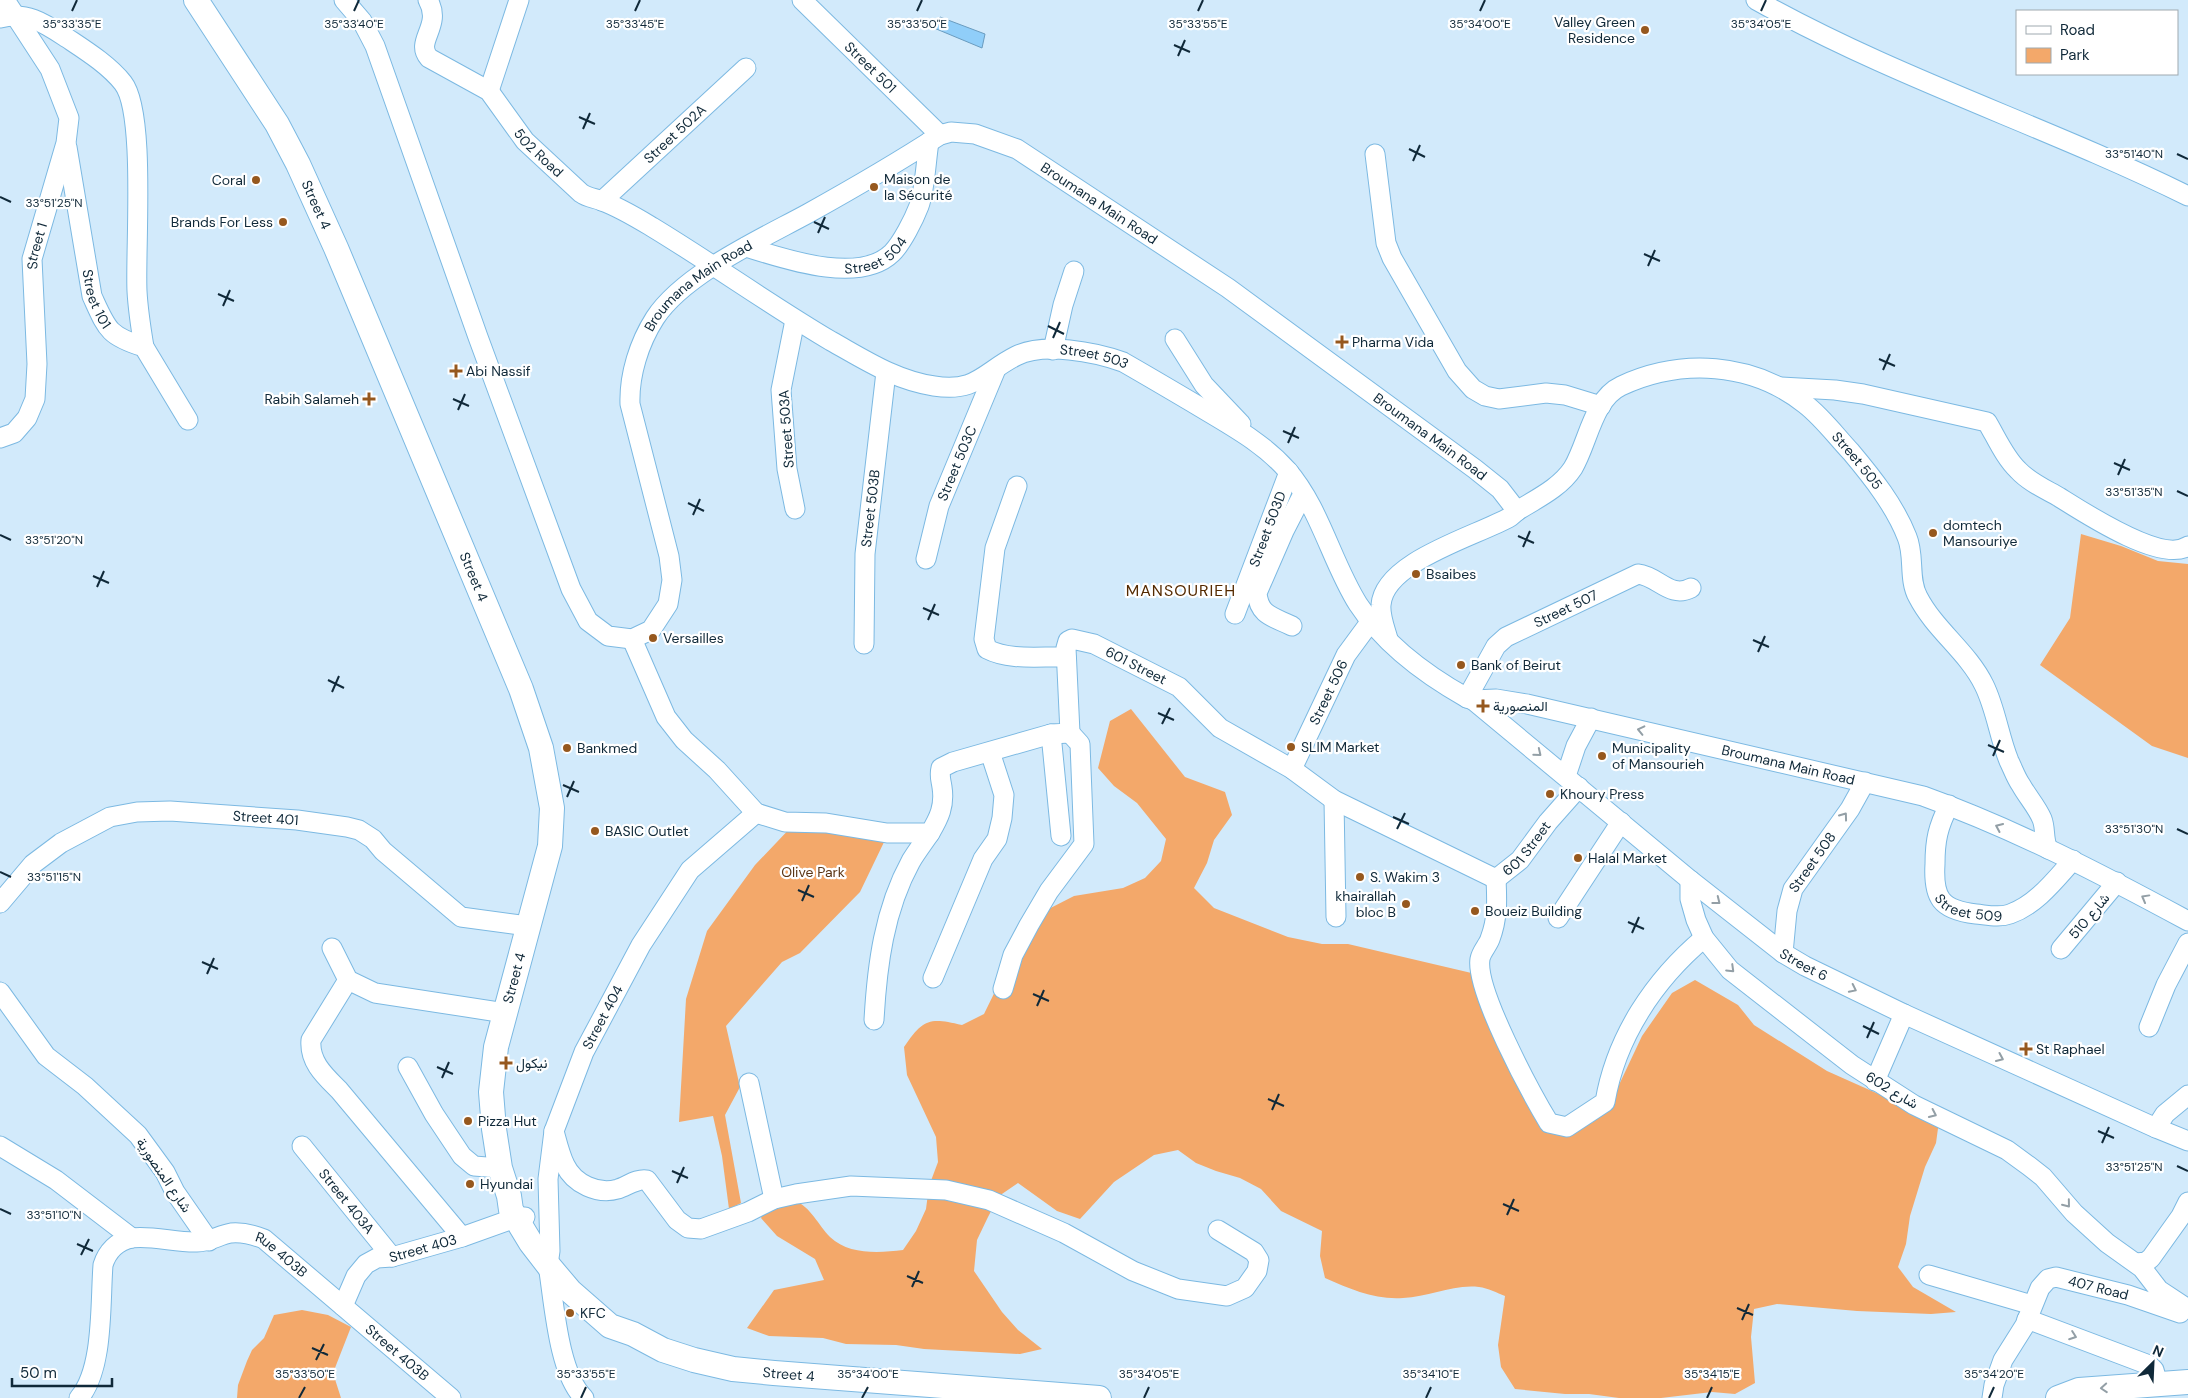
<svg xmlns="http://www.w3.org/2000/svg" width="2188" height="1398" font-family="'DM Sans',Vazirmatn,sans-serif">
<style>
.green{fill:#f3a86a}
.water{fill:#90cef9;stroke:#6a9cbf}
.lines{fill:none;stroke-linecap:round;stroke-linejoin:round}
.minor-casing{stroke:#7cb9e2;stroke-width:21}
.major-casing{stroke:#7cb9e2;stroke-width:26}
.minor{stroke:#fff;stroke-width:19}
.major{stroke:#fff;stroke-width:24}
.oneway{stroke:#939fa6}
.ticks{fill:none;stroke:#102939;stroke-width:2}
.poi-dot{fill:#96581e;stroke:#fff;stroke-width:2}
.labels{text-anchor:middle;stroke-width:4.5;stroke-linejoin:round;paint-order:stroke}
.poi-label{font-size:14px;fill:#102939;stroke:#fff;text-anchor:start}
.street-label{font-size:14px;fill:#102939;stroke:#fff}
.park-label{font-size:14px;fill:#5b3615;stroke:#fff}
.quarter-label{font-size:16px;letter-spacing:1px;fill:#542a00;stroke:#fff}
.ticks-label{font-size:12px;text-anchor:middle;fill:#102939;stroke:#fff;stroke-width:4.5;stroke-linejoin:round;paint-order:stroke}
</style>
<rect width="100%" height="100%" fill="#d2eafb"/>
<!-- green -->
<g class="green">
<polygon points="2081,534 2121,546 2158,561 2188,564 2188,758 2152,746 2040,665 2070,618"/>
<path d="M1131,709L1185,777L1225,792L1232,815L1214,840L1207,863L1194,888L1214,908L1288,937L1322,944H1348L1480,975L1535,1105L1572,1130L1593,1122L1610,1104L1642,1036L1672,993L1695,980L1738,1005L1754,1025L1827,1071L1939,1121L1936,1143L1925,1167L1910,1216L1906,1244L1898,1267L1913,1287L1956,1312L1931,1314L1857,1311L1777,1304L1754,1309L1751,1337L1755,1383L1735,1394L1712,1392L1661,1398H1619L1589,1394H1565L1515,1389L1501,1367L1498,1345L1505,1296C1497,1293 1488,1288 1479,1287C1453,1284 1429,1297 1403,1298C1375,1300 1350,1289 1325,1278L1320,1256L1322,1231L1281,1211L1261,1189L1240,1178L1216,1171L1196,1163L1178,1150L1154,1155L1114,1182L1080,1219L1057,1211L1018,1183L999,1196L988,1217L977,1240L974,1271L1002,1312L1018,1330L1042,1349L1020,1354L924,1349L896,1345L846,1344L823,1338L769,1336L747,1328L774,1290L824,1280L815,1259L777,1236L761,1218L772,1197C780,1198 788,1198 795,1201C810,1206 819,1226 830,1237C849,1255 879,1253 903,1250L916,1231L926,1209L929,1186L938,1162L936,1137L907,1075L904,1047C923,1019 929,1017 962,1025L984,1014L1031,918L1074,896L1123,888L1145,878L1161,861L1166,839L1137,803L1114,786L1098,768L1110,721Z"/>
<polygon points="795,823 885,840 860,892 800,953 782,962 726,1026 740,1087 725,1115 741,1203 729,1209 722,1156 713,1116 679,1122 686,999 707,931 755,865"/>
<polygon points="302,1310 328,1315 351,1327 333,1373 341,1398 237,1398 238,1385 247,1361 252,1350 264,1338 274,1315"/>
</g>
<!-- water -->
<polygon class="water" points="940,17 985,34 982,48 934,28"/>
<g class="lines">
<!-- minor casing -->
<g class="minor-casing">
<g id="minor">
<path id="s1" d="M344,0L362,21L375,46L478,337L571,589L588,621L608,636L632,639L651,630L668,604L672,580L669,556L630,404C629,375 639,343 655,318C684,274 761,239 807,214C852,189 897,163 940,135L951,132L975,134L1017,149L1228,288L1475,469L1500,489L1517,511L1510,517C1477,536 1384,561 1381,605C1380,616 1385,628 1388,639"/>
<path id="s2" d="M428,0C443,26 414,41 429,58L489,91L525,141L581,193C588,198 595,198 602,201C619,207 637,218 652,227C713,264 770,305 831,341C865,360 895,380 934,386C976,393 984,372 1016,356C1044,342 1095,352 1123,362C1151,378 1178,394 1205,410C1235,428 1264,444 1287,470C1320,508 1332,563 1358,604C1384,644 1426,675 1467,698L1473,700L1496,699L1527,704L1923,796C2015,829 2103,875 2188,921"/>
<path id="s3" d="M802,0L940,135"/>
<path d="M1756,0C1895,78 2046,126 2188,196"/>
<path d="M0,18C27,11 44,23 67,38C85,50 109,65 123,83C146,112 135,249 137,291C138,310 141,329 144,347"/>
<polyline points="489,91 519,0"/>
<path id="s4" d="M67,147L92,296C107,329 108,336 144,347L188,420"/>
<polyline points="1375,154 1386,243 1392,258 1457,371 1473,389 1485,396 1499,399 1546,393 1565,395 1601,406"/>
<path id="s5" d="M602,201L746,68"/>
<path id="s6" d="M746,247C785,259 859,285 892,253C902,243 914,219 919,206C925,190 926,160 929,142"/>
<polyline points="1175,339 1204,385 1241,424"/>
<polyline points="1053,350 1063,305 1074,271"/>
<path d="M1781,387L1835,390L1863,394L1987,422C1996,437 2005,458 2018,470C2029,482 2045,489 2059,497C2083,512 2162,564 2188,546"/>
<path id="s7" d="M0,438L14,433L27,418L35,399L37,364L32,259L66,143L69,118L50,69L5,0"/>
<path d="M1017,486L995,548L984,639L987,649C1010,661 1041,656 1066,657"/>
<polyline points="795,509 787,469 781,390 795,320"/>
<path id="s8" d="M1517,511C1536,499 1560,488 1573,468C1588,443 1593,399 1621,386C1681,358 1752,362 1805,404C1822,417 1836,436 1851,452C1872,477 1895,506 1907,537C1915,556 1908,579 1918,597C1935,630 1968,652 1984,685C1996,709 1999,737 2009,761C2013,769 2016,778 2021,785C2027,796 2037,807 2042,819C2046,829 2043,839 2048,849"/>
<path id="s9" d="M926,559L939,506L996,369"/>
<path id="s10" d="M1235,614L1289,472"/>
<path d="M1292,626C1274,617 1259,616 1257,593L1284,531L1303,494"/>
<polyline points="632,639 666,717 684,740 717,770 756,813"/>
<path id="s11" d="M864,644L865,554L886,372"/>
<path id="s12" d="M1467,698L1496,646L1506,637L1638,574C1658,576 1670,599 1691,588"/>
<path id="s13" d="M1473,700L1690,880L1783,953L1805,966L1904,1014L2156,1128L2188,1141"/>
<polyline points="1051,734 1061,836"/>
<path id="s14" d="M1292,769L1346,655L1371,621"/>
<polyline points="1566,776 1576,746 1591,718"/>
<polyline points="1334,800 1336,917"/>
<path id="s15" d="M1949,805C1938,827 1935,840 1935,864C1933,897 1940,910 1976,914C1987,915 1999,918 2010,914C2036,905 2055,880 2073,860"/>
<path id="s16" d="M756,813L785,822L826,823L887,833H930C939,818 945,806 942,787C941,780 939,776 941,768L953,762L1051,734L1070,733L1066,648L1068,641L1072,639L1094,644L1179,687L1220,728L1292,769L1334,800L1496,879L1520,860L1548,822L1579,787"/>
<path d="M1496,879C1497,900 1498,918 1490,939C1488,945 1481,952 1480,959C1475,990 1531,1093 1549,1123L1567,1127L1605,1102C1616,1037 1654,980 1704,938"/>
<polyline points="1690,880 1690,899 1696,920 1704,938 1730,970 1852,1065 1914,1105 2007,1150 2029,1166 2043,1177 2074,1213 2107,1243 2142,1268 2159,1290 2188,1309"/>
<path id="s17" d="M0,903L33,864L61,843L110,817L137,812L170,811L297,820L347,827L359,830L373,839L383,851L461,917L528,926"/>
<polyline points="1558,918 1621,822"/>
<polyline points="332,948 348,980 375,993 505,1013"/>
<polyline points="2061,949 2117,882"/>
<path id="s18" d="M1783,953L1787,911L1793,889L1850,809L1865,782"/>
<polyline points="933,978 983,859 997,839 1002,818 1004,795 990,752"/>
<path d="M348,980L311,1040C309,1062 325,1076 339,1090L462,1237"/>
<polyline points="1003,989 1013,955 1029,925 1049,891 1084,844 1080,744 1070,733"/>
<polyline points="0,992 46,1056 85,1086 138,1135 165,1172 175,1192 209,1241"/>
<path d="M874,1020C877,966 884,910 911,861C917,851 924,842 930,833"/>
<polyline points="2149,1027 2166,985 2188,943"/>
<polyline points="408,1067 434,1114 462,1156 474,1166 500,1168"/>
<polyline points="1875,1081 1904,1014"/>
<polyline points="749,1083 774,1199"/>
<polyline points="2156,1128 2165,1114 2188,1095"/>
<path d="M554,1131C557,1142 560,1155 565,1165C574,1184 598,1195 618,1189C627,1186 638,1178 647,1180L677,1220L688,1228L701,1229L748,1212L774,1199L796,1194L851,1186L946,1190L989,1200L1064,1233L1133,1271L1178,1289L1227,1296L1245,1288L1257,1271L1259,1260L1254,1252L1218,1230"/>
<polyline points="0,1146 56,1180 132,1238"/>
<path id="s19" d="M302,1146L392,1257"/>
<polyline points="2137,1263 2146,1262 2151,1258 2181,1216 2188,1202"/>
<polyline points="1929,1275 2032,1305"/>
<path id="s20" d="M343,1306L356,1276L366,1264L377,1258L392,1257L462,1237L515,1218L525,1217"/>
<polyline points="2027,1319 2149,1365 2154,1370 2158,1384"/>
<path id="s21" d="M79,1398C104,1369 100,1303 103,1265C107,1252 117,1241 132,1238C150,1235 178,1243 197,1242C210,1242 219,1235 231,1233C242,1232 254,1235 264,1239L451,1398"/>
<path id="s22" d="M584,1398C558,1373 554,1301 548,1265L550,1251L548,1179L554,1131L584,1052L641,945L690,870L756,813"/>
<path id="s23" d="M1992,1398L1994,1385L2003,1360L2025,1325L2040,1288L2048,1279L2056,1277L2128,1295L2180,1313"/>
</g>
</g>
<!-- major casing -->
<g class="major-casing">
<g id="major">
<path id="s24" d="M196,0L277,124L298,164L336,248L521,689L541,748L552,808L550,846L496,1047L491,1092L494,1129L500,1168L509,1196L511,1210L531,1243L548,1265L570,1291L610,1326L633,1334L663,1350L694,1360L733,1369L774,1373L1099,1398"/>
<polyline points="2058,1398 2079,1390 2188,1382"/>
</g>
</g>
<!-- minor -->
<use href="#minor" class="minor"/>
<!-- major -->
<use href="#major" class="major"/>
</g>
<!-- one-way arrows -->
<defs><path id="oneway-chevron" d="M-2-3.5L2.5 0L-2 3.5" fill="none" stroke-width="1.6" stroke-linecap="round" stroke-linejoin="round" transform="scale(1.25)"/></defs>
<g class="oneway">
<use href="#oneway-chevron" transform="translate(1641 730) rotate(-167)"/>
<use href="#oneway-chevron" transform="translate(1538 753) rotate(39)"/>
<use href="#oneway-chevron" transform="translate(1844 816) rotate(-54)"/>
<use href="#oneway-chevron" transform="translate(1999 827) rotate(-156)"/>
<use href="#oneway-chevron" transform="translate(2145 898) rotate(-151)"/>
<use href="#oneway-chevron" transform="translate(1717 901) rotate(38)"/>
<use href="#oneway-chevron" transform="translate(1731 969) rotate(44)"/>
<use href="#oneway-chevron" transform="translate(1853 989) rotate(26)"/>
<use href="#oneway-chevron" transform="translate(2000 1058) rotate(24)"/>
<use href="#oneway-chevron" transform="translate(1933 1114) rotate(25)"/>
<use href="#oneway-chevron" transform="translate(2067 1204) rotate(51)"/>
<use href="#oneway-chevron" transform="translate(2073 1336) rotate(20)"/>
<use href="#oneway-chevron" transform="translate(2104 1388) rotate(176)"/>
</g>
<!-- ticks -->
<path class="ticks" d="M72,11L77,0M354,11L359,0M635,11L640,0M917,11L922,0M1198,11L1203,0M1480,11L1485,0M1761,11L1766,0M1174,45L1190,52M1178,56L1185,40M579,117L595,124M583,129L590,113M1409,149L1425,157M2177,154L2188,159M1413,161L1420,145M0,197L11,202M814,222L829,229M818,233L825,217M1644,254L1660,261M1648,266L1655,250M218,294L234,301M223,306L230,290M1048,326L1064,334M1053,338L1060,322M1879,359L1895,366M1883,370L1890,354M453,399L469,406M458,410L465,394M1283,431L1299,438M1288,443L1295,427M2114,463L2130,470M2118,475L2125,459M2177,491L2188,496M688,503L704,511M693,515L700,499M0,535L11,540M1518,536L1534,543M1523,547L1530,531M93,576L109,583M97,587L104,571M923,608L939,615M928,620L935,604M1753,640L1769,647M1758,652L1765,636M328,680L344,688M332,692L339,676M1158,713L1174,720M1162,724L1170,708M1988,745L2004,752M1993,756L2000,740M563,785L579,792M567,797L574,781M1393,817L1409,824M1397,829L1405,813M2177,829L2188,834M0,872L11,877M798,890L814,897M802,901L809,885M1628,922L1644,929M1632,933L1639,917M202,962L218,969M207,974L214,958M1033,994L1049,1001M1037,1006L1044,990M1863,1026L1879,1034M1867,1038L1874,1022M437,1067L453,1074M442,1078L449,1062M1268,1099L1284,1106M1272,1110L1279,1094M2098,1131L2114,1138M2102,1143L2109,1127M2177,1166L2188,1171M672,1171L688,1178M677,1183L684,1167M1503,1204L1519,1211M0,1209L11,1214M1507,1215L1514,1199M77,1244L93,1251M81,1255L89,1239M907,1276L923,1283M912,1287L919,1271M1737,1308L1753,1315M1742,1320L1749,1304M312,1348L328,1355M316,1360L324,1344M299,1398L305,1387M581,1398L586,1387M862,1398L868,1387M1144,1398L1149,1387M1426,1398L1431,1387M1707,1398L1712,1387M1989,1398L1994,1387"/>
<!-- markers -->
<g class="poi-dot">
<circle cx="1645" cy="30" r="5"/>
<circle cx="256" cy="180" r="5"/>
<circle cx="874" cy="187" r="5"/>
<circle cx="283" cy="222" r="5"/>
<path d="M1339.5 334.5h5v5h5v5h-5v5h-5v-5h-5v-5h5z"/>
<path d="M453.5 363.5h5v5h5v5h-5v5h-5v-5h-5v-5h5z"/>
<path d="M366.5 391.5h5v5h5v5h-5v5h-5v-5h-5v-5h5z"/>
<circle cx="1933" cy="533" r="5"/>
<circle cx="1416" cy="574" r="5"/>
<circle cx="653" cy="638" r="5"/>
<circle cx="1461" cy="665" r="5"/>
<path d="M1480.5 698.5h5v5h5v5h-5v5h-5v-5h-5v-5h5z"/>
<circle cx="1291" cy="747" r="5"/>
<circle cx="567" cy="748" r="5"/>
<circle cx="1602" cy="756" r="5"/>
<circle cx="1550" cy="794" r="5"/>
<circle cx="595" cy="831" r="5"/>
<circle cx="1578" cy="858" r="5"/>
<circle cx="1360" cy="877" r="5"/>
<circle cx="1406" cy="904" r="5"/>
<circle cx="1475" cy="911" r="5"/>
<path d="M2023.5 1041.5h5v5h5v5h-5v5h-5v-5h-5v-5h5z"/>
<path d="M503.5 1055.5h5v5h5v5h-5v5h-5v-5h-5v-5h5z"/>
<circle cx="468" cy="1121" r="5"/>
<circle cx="470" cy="1184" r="5"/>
<circle cx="570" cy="1313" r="5"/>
</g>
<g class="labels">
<!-- poi labels -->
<g class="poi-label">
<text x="1635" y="27" text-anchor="end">Valley Green<tspan x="1635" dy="16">Residence</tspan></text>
<text x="884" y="184">Maison de<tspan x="884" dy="16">la Sécurité</tspan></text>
<text x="246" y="185" text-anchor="end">Coral</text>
<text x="273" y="227" text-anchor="end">Brands For Less</text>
<text x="1352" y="347">Pharma Vida</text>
<text x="466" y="376">Abi Nassif</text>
<text x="359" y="404" text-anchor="end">Rabih Salameh</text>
<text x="1943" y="530">domtech<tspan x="1943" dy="16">Mansouriye</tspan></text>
<text x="1426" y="579">Bsaibes</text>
<text x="663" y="643">Versailles</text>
<text x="1471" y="670">Bank of Beirut</text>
<text x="1493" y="711">المنصورية</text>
<text x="1301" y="752">SLIM Market</text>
<text x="577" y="753">Bankmed</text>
<text x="1612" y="753">Municipality<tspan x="1612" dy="16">of Mansourieh</tspan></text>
<text x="1560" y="799">Khoury Press</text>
<text x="605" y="836">BASIC Outlet</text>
<text x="1588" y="863">Halal Market</text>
<text x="1370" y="882">S. Wakim 3</text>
<text x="1396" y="901" text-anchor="end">khairallah<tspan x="1396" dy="16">bloc B</tspan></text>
<text x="1485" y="916">Boueiz Building</text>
<text x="2036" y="1054">St Raphael</text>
<text x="516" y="1068">نيكول</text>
<text x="478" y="1126">Pizza Hut</text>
<text x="480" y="1189">Hyundai</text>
<text x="580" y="1318">KFC</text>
</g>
<!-- street labels -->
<g class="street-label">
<text dy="5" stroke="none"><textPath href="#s3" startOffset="96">Street 501</textPath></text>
<text dy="5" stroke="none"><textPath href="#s5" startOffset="99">Street 502A</textPath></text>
<text dy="5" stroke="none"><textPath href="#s2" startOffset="209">502 Road</textPath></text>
<text dy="5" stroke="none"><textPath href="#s1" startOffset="1586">Broumana Main Road</textPath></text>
<text dy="5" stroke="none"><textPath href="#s24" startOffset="238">Street 4</textPath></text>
<text dy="5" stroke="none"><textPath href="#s7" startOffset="209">Street 1</textPath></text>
<text dy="5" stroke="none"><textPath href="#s6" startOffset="136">Street 504</textPath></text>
<text dy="5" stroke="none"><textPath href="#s1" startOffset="1121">Broumana Main Road</textPath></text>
<text dy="5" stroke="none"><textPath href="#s4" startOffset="155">Street 101</textPath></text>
<text dy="5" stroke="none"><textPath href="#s2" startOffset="842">Street 503</textPath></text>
<text transform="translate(786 429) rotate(-94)" y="5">Street 503A</text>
<text dy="5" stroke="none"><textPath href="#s1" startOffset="1991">Broumana Main Road</textPath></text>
<text dy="5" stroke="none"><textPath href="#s8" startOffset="440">Street 505</textPath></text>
<text dy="5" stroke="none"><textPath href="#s9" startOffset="101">Street 503C</textPath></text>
<text dy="5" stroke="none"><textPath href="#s11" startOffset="136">Street 503B</textPath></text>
<text dy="5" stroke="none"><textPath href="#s10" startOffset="91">Street 503D</textPath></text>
<text dy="5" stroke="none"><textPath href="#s24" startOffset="642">Street 4</textPath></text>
<text dy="5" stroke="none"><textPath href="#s12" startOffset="139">Street 507</textPath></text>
<text dy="5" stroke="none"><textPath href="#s16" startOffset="545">601 Street</textPath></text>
<text dy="5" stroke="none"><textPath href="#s14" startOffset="85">Street 506</textPath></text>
<text dy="5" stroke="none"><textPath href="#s2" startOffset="1695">Broumana Main Road</textPath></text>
<text dy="5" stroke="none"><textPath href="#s17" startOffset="298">Street 401</textPath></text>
<text dy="5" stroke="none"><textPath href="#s16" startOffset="1010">601 Street</textPath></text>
<text dy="5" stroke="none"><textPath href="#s18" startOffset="98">Street 508</textPath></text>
<text dy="5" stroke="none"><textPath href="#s15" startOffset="128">Street 509</textPath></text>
<text transform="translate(2089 916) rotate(-50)" y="5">شارع 510</text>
<text dy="5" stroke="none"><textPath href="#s13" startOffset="424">Street 6</textPath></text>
<text transform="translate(514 978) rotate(-75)" y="5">Street 4</text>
<text dy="5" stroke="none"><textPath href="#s22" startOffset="398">Street 404</textPath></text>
<text transform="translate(1892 1090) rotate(31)" y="5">شارع 602</text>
<text transform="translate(164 1175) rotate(56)" y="5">شارع المنصورية</text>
<text dy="5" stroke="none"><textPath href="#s19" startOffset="71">Street 403A</textPath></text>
<text dy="5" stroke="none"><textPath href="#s20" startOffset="108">Street 403</textPath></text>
<text dy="5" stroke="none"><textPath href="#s21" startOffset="336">Rue 403B</textPath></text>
<text dy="5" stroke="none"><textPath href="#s23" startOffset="185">407 Road</textPath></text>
<text dy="5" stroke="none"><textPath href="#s21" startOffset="488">Street 403B</textPath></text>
<text dy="5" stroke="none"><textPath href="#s24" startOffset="1639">Street 4</textPath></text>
</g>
<!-- park labels -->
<g class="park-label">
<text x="813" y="877">Olive Park</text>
</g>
<!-- quarter labels -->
<g class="quarter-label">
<text x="1181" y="596">MANSOURIEH</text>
</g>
</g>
<g class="ticks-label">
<text x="354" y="28">35°33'40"E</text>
<text x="635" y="28">35°33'45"E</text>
<text x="917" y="28">35°33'50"E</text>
<text x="1198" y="28">35°33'55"E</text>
<text x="1480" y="28">35°34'00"E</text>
<text x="1761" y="28">35°34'05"E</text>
<text x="72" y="28">35°33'35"E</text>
<text x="2134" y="158">33°51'40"N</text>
<text x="54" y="207">33°51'25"N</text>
<text x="2134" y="496">33°51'35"N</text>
<text x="54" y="544">33°51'20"N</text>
<text x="2134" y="833">33°51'30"N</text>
<text x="54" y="881">33°51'15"N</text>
<text x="2134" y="1171">33°51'25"N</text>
<text x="54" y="1219">33°51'10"N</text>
<text x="305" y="1378">35°33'50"E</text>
<text x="586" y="1378">35°33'55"E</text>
<text x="868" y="1378">35°34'00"E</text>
<text x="1149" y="1378">35°34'05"E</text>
<text x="1431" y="1378">35°34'10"E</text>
<text x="1712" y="1378">35°34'15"E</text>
<text x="1994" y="1378">35°34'20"E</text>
</g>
<!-- legend -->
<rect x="2016" y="10" width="162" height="65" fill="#ffffff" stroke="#9fa9b0"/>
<rect x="2026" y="26" width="25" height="8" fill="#ffffff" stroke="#9fa9b0"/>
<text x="2060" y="35" font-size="15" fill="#102939">Road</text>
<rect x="2026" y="48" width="25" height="15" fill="#f3a86a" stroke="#9fa9b0"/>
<text x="2060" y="60" font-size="15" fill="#102939">Park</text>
<!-- north arrow -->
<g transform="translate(2153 1363) rotate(24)" stroke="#ffffff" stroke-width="4" paint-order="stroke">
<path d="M0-4L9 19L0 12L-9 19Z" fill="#102939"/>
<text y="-8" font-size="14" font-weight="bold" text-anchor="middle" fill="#102939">N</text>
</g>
<!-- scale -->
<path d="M12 1378v8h100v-8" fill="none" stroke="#102939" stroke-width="2.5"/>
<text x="20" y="1378" font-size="15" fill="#102939" stroke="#ffffff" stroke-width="4" paint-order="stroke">50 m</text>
</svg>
